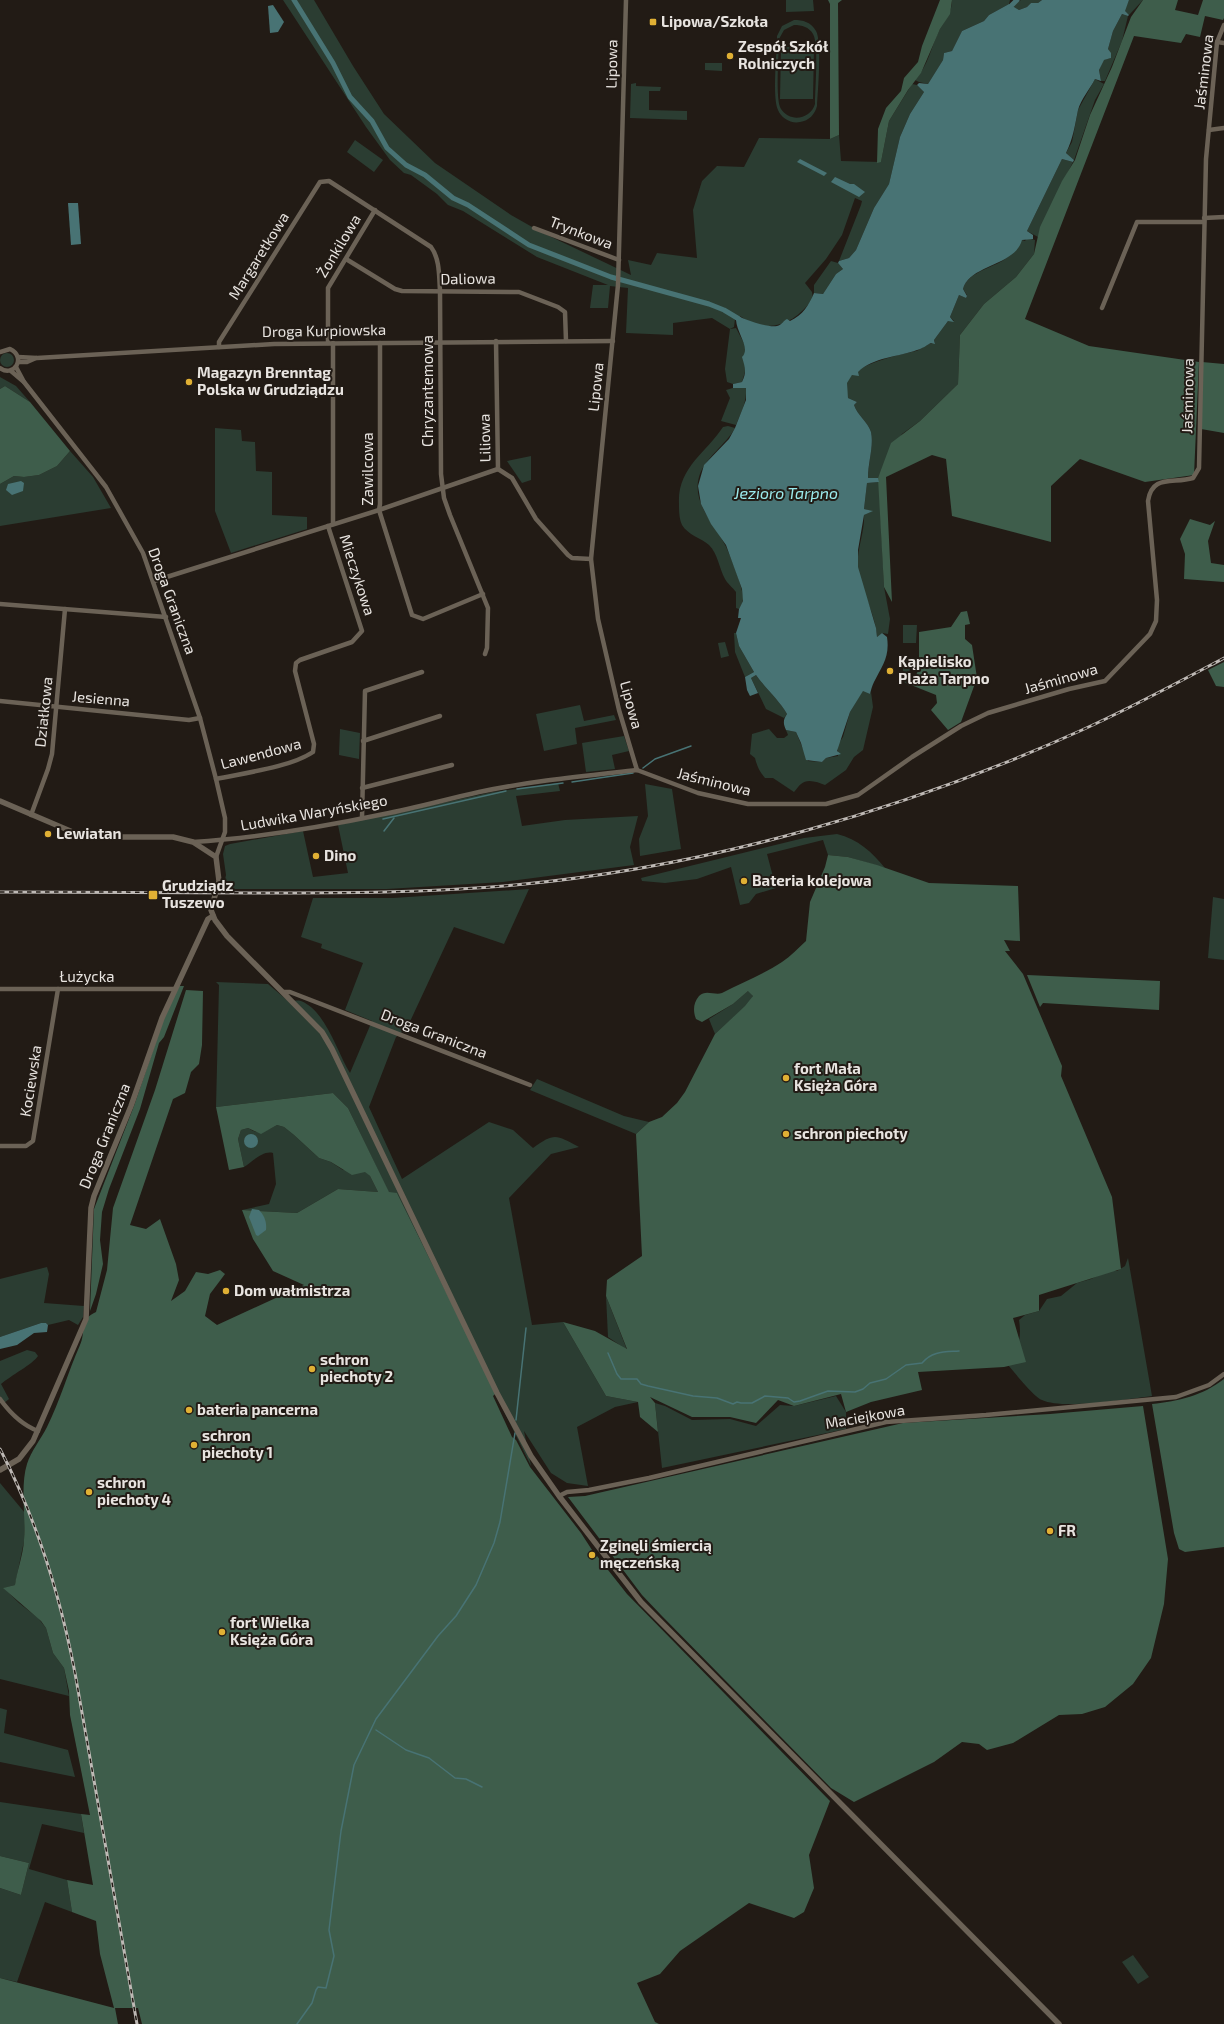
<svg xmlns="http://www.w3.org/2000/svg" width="1224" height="2024" font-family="'Exo 2',sans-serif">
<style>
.green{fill:#2b3d32;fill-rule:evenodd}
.forest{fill:#3e5d4b}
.water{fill:#487374}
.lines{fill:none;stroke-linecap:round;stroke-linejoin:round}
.stream{stroke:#487374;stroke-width:1.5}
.canal{stroke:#487374;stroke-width:5}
.minor{stroke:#6b6256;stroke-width:4.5}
.tertiary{stroke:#6b6256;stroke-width:5.5}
.rail-casing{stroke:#beb9b5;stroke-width:3}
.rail{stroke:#221b15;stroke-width:1.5;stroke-dasharray:4.5;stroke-linecap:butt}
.poi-dot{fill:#e0b034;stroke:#221b15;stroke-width:1.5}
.labels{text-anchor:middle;stroke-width:4;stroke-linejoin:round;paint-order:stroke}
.poi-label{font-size:15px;font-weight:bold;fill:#e8e4e0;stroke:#221b15;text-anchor:start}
.street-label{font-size:15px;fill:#e8e4e0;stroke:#221b15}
.water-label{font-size:16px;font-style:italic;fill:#9beaec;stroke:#221b15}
</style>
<rect width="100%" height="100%" fill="#221b15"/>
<!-- green -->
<g class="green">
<path d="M283,0H314L353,66L384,114L435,163L511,215L541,232L631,275L628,260L651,265L657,253L697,258L693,210L702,181L717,166L744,167L759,138L830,139L839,135L841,161L881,162L889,121L912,84L917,85L924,92L910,114L900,137L889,184L874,208L856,250L849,258L839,261L861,205L862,201L855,198L842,235L826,259L805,283L812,292L813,299C794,324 768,336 740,316L735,319L734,327L730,329L712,318L673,323V335L626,333L628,288L610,286L608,308H590L593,285H608L537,257L463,211L448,205L437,194L411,175L404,173L390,160L366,127Z"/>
<polygon points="786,0 813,0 814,11 786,12"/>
<path d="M952,0H1010L1009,4L989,15L984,21L962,31L952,51L944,53L943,60L928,84L919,82L915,80C929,65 931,46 940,29C946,19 952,12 952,0Z"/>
<polygon points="1021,0 1042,0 1038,3 1031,3 1027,7 1019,10 1014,8 1014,5"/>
<polygon points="1129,0 1143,0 1129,15 1124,11"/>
<polygon points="1122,14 1128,16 1122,41 1105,81 1101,81 1099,70 1103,60 1111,58 1111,55 1108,49 1113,31"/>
<path d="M794,20C803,20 811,22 816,31C822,41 818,91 817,106C815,114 809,121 800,122C791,124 781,118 778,110C772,98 777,52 777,36L782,26ZM794,25C802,25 809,27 813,34C819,44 815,90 815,104C811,119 790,123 781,109C775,100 779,52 779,39L784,30Z"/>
<polygon points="781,47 814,47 813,99 780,99"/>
<polygon points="705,63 722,63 722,71 705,70"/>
<polygon points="1095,79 1104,84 1095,100 1074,160 1066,153 1072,142 1078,110"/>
<polygon points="636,83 636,86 661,87 660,91 649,91 649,110 687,111 687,120 630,118 631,84"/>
<polygon points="355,140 383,160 374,172 347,152"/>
<polygon points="1062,159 1073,162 1047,214 1038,237 1027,231"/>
<path d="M1027,238L1035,240L1034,254L1016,277L984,304L960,335L958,384L920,421L902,434L878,478H868C868,463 874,445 871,432C868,422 857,415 854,405L857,402L848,398C847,393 846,386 847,382C854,364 899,355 916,351C922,349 928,342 935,343L934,340L948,321H954L950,317L959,295L966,298L967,295L963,289C967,272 993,268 1005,259C1013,253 1017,247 1022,240L1025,241Z"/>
<polygon points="831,261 838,263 843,269 836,274 823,294 814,293 814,285"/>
<polygon points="736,328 747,349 744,363 746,368 742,382 733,384 727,382 725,369 730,329"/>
<circle cx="7" cy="360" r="7"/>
<polygon points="0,377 16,386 30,402 5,386 0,389"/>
<path d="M736,387L746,388C747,402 741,412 736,425L721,421L730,398L726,390Z"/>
<path d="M728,426L735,428C726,445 705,457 699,477C692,502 713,523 724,543C729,551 745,592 743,600C743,603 740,606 739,609L736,608V592C733,588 727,583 725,579C719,568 718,554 709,545C701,538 688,535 682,525C679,519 679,510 679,504C677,468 706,453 723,427Z"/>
<polygon points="215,428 241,430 242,441 255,442 256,471 272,472 272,515 307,517 307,529 231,553 215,511"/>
<polygon points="70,451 93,477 111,508 0,526 0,484 14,476 24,477 39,475 57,466"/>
<polygon points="531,456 531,480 522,483 507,461"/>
<path d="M879,482L884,587L890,619L888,634L882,633L877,637C876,614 861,592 858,568C856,550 865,533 864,515L872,511L864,509L867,483Z"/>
<polygon points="903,625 917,625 916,643 903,643"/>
<polygon points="734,633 736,633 739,646 754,672 745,677 735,652"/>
<polygon points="725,642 729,656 721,658 718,643"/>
<polygon points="904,658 910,659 909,686 902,680"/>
<path d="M756,675C766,689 779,700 787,714L784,718L766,709L751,678Z"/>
<path d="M863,690L870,694L871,692L873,707L863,750L854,757L846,770L825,785C818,782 807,778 801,784C798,786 797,789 794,792L773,778H765C759,771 757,766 755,758L750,754L752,734L769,729L777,738H784L788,735L786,730L796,732L808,761L822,762L826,758L838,756L837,746L843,737L850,712Z"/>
<polygon points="580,705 584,721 614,715 616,720 575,728 577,744 544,751 536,714"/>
<polygon points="340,729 360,733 359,759 339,755"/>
<polygon points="624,736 629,751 612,755 615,769 586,772 582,743"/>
<polygon points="558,783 560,791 516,796 522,826 565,820 638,816 630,847 634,865 503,882 387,889 223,889 226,875 223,854 225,846 230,844 303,831 313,877 348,873 338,825 493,792"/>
<polygon points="645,784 672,789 681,849 640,856 639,839 648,816"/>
<path d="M837,834C858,839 872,852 885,868L848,857L828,855L823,840L767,854L776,888L756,894L749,903L740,905L731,867L697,879L665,883L642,881L641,878L804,838Z"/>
<path d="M529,889L504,944L454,927L407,1028L396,1037L369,1107L402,1179L489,1122L513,1130L533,1148C555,1132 556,1135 579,1147L551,1154L509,1198L532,1325L563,1322L606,1396L638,1402L615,1407L577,1427L588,1486L567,1483L551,1473L524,1431L531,1466L397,1193H389L348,1108L333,1093L216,1107L219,985L216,982L268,984L288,1001C292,1001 297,1000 301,1001C326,1011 337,1052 350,1073L372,1021L345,1010L363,963L321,948L322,944L301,937L313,898H393Z"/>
<polygon points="1213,897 1224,899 1224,960 1208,958"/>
<polygon points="749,990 753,996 750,1002 715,1034 709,1019 733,1004"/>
<polygon points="537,1079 624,1116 649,1122 636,1134 530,1090"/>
<path d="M277,1125L284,1127L294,1135L319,1158L331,1162L343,1170L365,1171L370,1176L378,1192L338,1189L297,1213L242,1210L269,1204L276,1184L273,1153C263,1150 252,1162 244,1167L238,1139L241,1130L248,1128C260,1136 265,1131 277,1125Z"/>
<path d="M1128,1258L1152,1396C1128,1399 1063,1410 1042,1400C1034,1397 1015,1373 1008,1365C1018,1348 1022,1340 1019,1320L1025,1315L1039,1311L1047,1299L1061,1296L1077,1283L1091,1279L1110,1270L1117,1271L1125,1266Z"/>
<polygon points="47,1267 49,1274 44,1303 84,1306 83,1317 78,1325 69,1320 48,1325 46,1323 41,1323 0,1337 0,1279"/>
<polygon points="606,1296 627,1350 608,1337"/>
<path d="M27,1350L35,1352L38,1356C33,1364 10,1376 1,1384L9,1399L4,1403L0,1396V1361Z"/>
<polygon points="836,1396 846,1412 846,1429 662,1468 655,1403 665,1406 692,1420 730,1419 756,1426 780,1405 794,1406"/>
<polygon points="0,1483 25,1513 24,1541 15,1585 4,1588 19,1603 38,1618 46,1628 53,1653 64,1668 69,1696 0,1679"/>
<polygon points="0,1708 7,1710 4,1733 68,1750 75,1777 0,1762"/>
<polygon points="0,1802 81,1814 84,1833 42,1824 29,1869 67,1880 72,1912 45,1902 17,1982 0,1978 0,1888 21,1895 29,1863 0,1856"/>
<polygon points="1133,1955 1149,1977 1138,1984 1122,1962"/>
</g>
<!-- forest -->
<g class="forest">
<polygon points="828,0 842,0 838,3 839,135 830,139 830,4"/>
<polygon points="940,0 952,0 950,14 940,29 921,73 908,90 889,121 881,162 877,163 878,129 886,108 901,91 904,78 918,62 922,46"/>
<polygon points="1143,0 1178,0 1175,10 1198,15 1203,0 1224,0 1224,18 1223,20 1205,16 1200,37 1186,34 1181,43 1134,36 1025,319 1089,346 1199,362 1194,475 1145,482 1080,459 1051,486 1051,542 952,516 946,459 932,455 886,477 892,602 884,587 878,478 891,443 920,421 958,384 960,335 984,304 1016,277 1034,254 1040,227 1062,181 1075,160 1090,115 1112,67 1131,17"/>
<polygon points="1202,362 1224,364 1224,433 1201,429"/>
<polygon points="5,386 30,402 70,451 57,466 39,475 24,477 14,476 0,484 0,389"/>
<polygon points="1190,519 1210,525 1215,521 1208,541 1211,563 1224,565 1224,582 1184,579 1185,554 1180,539"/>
<polygon points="967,611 970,624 965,625 965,639 972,645 977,678 961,722 948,730 931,710 937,703 936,695 911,685 919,669 919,632 951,627 961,612"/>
<polygon points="1224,662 1224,687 1216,686 1208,670"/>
<path d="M828,855L848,857L877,865L929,883L1018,886L1020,941L1004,940L1010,951H1005L1023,974L1062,1066L1061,1076L1112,1197L1121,1269L1039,1295V1311L1013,1318L1026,1362L1004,1367L918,1372L922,1390L871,1402L846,1412L841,1394L794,1406L778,1400L756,1423L730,1417H692L650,1397L655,1403L658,1432L640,1417L638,1402L606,1396L563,1322L595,1331L627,1349L606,1296L607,1280L642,1256L636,1134L649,1122L662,1117L677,1103L685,1092L715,1034L745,1006L753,996L748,991L733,1004L702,1022L696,1019C693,1011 693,1003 699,996C706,989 715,996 722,993C742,983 764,974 782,962C791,956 798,948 806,941L810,902L825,867Z"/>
<polygon points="1027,975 1160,981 1159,1010 1043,1003 1040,1007"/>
<polygon points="179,986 184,986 164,1037 159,1043 140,1109 109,1189 102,1212 100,1240 103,1264 96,1294 90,1311 94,1209 134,1106 164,1018"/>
<path d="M186,990L203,991L202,1045L199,1064L191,1072L185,1093L173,1099L130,1225L146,1229L160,1219L176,1264L179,1280L171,1301L185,1291L196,1272L208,1274L220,1270L225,1274L210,1294L205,1316L217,1325L304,1285L273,1271L253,1239L242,1210L297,1213L338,1189L378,1192L370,1176L365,1172L352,1175L331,1162L319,1158L294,1135L284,1127L277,1125L261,1134L248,1128L241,1130L238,1139L244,1167L229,1170L216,1107L333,1093L348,1108L389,1192L397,1193L496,1393L493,1396L512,1437L516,1440L530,1467L581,1533L592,1550L588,1554L592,1560L597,1556L627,1594L830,1801L809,1855L814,1888L804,1912L794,1918L749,1903L680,1951L660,1974L637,1983L655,2022L659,2024H142L138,2008H115L118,2024H0V1978L114,2008L100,1954L96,1921L72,1912L67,1880L93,1885L81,1814L90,1815L70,1715L69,1691L64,1668L53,1653L46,1628L41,1621L3,1588L15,1585C17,1570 23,1556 24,1540C26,1517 20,1486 27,1464C31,1451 41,1439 47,1427C60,1401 68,1372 80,1345C86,1333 79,1319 96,1312L107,1270L113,1208L155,1090Z"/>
<path d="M1224,1379V1547L1185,1552L1179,1549L1174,1533L1152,1404C1179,1401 1202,1396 1224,1379Z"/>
<polygon points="1143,1406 1168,1559 1164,1604 1151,1658 1133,1684 1105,1707 1082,1714 1059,1715 1013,1743 987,1750 979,1744 962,1742 934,1762 854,1802 831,1788 661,1615 642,1595 568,1497 585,1496 903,1423 1050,1414"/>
<polygon points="0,1856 29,1863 21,1895 0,1888"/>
</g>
<!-- water -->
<g class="water">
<path d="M1042,0H1129L1125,11L1129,15L1128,16L1122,14L1113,31L1108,49L1111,53V58L1104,60L1099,70L1101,81L1095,79C1090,89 1081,99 1078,110C1075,125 1073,139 1066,153L1074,160L1073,162L1062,159L1027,231L1033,235V239L1022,240C1015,266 969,265 963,289L967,296L966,298L959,295L950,317L954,322L948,321L934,340L935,344L931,343C927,345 922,349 917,350C899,357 873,357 858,372L859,376L852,375L847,383L848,398L857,402L854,405C857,415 868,422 871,432C874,446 868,462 868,478H878L879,482L867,483L864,509L873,511L864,515L858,550V567L876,628L877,637L882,633L887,637C890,657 882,666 874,682C872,686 871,690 870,694L863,691L850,712L837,751L841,754L826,758L822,762L806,760L801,743L796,732L786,730C783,723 783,720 787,714C779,700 766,689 756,675L751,678L758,693L750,696L747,690L745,677L754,672L739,646L736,633L741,618H738L739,609L743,601L742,589L726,545L711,524L701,504L698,486L704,465L729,439L735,428L746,400V388H733V384L742,382C747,372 745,367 742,357C751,348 737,334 736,320L732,317L734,314C742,319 768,328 777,326C782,325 783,321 787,319L790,321C803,315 809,305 814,293L823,294L836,274L843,269L838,263L839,261L849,258L856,250L874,208L889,184L900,137L910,114L924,92L917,85L919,83L928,84L943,60L944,53L952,51L962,31L984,21L989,15L1009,4L1019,10L1027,7L1031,3H1038Z"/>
<polygon points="273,5 284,22 278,32 270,33 268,6"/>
<polygon points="800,159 827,173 824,176 797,162"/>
<polygon points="835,177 850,184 854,184 865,192 859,197 831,182"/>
<polygon points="68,203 78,203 81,244 71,245"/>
<polygon points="21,481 24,483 23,491 12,495 6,490 8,484"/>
<circle cx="251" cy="1141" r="7"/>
<path d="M252,1209L259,1210C264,1215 267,1222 266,1230L258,1236L256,1235L249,1217Z"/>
<polygon points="41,1323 46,1323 48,1325 47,1332 34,1333 17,1345 0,1349 0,1337"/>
</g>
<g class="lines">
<!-- stream -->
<g class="stream">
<polyline points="643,768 655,759 691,746"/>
<polyline points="572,782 633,773"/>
<polyline points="517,789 563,783"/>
<polyline points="383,819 506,791"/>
<polyline points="384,831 394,818"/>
<path d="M608,1353L617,1374L621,1379H637L641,1384L648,1386L693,1396L717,1398L733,1404L737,1402L741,1403H752L765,1396L788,1398L794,1402L800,1401L828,1391L855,1392L863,1389L870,1383L886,1379L906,1365L922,1363C932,1351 944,1352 959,1351"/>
<polyline points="516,1420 526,1328"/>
<polyline points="376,1730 406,1750 429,1758 455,1778 466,1779 482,1787"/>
<polyline points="297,2024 312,2003 316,1990 318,1987 326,1988 334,1956 329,1930 341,1831 354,1765 376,1719 438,1636 456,1616 476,1585 494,1543 500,1522 515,1433"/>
</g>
<!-- canal -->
<g class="canal">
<polyline points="294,0 333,63 350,97 372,121 387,148 406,165 425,175 453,198 468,205 529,245 611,277 709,304 724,310 739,319"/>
<polyline points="1008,9 1017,0"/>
</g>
<!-- minor -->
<g class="minor">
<polyline points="626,0 618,285 591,559 598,619 619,710 637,770"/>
<polyline points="1217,42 1224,43"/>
<polyline points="1209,130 1224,128"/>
<polyline points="1204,218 1224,217"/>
<polyline points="534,228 619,260"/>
<polyline points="346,259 395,289 402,291 519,292 558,307 565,312 566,341"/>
<polyline points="1102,308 1137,222 1204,222"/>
<polyline points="496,341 498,469"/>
<polyline points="328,343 328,288 375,210"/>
<polyline points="333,343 333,524"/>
<polyline points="380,343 380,504 379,510 412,615 423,619 483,594"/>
<path d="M219,347V342L320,182L329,181L431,247C440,259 439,277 440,291L441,474L444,498L450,515L488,608L487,648L485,654"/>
<path d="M0,352L10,349C27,357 14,378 0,368"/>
<polyline points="18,357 37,358 274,344 613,341"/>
<polyline points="19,362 27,362 36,358"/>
<polyline points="16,367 24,382 106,487 143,553 200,718 216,779 225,818 225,832 216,857"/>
<polyline points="11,371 24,382"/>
<polyline points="498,469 512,478 536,519 568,555 572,558 591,559"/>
<polyline points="154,581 379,510 498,469"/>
<polyline points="0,604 166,617"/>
<polyline points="0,701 189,720 200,718"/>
<polyline points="363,741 440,716"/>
<path d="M637,770L698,793L748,804H826L858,795L912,757L961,726L988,713L1069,689L1105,681L1150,634L1156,621L1157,600L1148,501C1152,474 1173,484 1193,478L1199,468L1206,159L1217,42L1224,25"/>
<path d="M216,779C244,773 291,767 313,752L314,744L295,671L296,663L300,660L352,642L362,631L328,526"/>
<polyline points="362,788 452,765"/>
<polyline points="31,815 48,769 52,754 65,609"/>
<polyline points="362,818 365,691 422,672"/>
<path d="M193,842C257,838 322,827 384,814C416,808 447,799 479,792C531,781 584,776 637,770"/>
<polyline points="0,989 175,989"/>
<polyline points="283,992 290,992 530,1085"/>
<polyline points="0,1146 26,1146 33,1141 58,989"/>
<path d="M0,1399C10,1413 22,1425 38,1431"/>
<polyline points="559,1496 567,1492 589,1490 649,1478 886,1422 986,1415 1176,1397 1209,1385 1224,1374"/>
</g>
<!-- tertiary -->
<g class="tertiary">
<polyline points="0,801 75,833 102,837 173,837 193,842 216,857 219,881 211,910 215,920 227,936 322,1032 332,1049 497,1393 531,1456 559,1496 641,1602 1059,2024"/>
<polyline points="0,1470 19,1459 33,1441 86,1319 91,1208 94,1196 131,1106 162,1018 208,919 213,916"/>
</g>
<!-- rail casing -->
<g class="rail-casing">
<g id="rail">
<path d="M0,892C85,892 170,892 254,893C341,893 428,893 515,885C709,867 905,810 1082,730C1131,708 1177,683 1224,658"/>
<path d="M0,1449C37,1520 60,1595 75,1673L137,2024"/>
</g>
</g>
<!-- rail -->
<use href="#rail" class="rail"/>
</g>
<!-- markers -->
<g class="poi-dot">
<rect x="649" y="18" width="8" height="8" rx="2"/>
<circle cx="730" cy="56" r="4"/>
<circle cx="189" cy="382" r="4"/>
<circle cx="890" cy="671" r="4"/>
<circle cx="48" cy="834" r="4"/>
<circle cx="316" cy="856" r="4"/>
<circle cx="744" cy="881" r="4"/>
<rect x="148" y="890" width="10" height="10" rx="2"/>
<circle cx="786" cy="1078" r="4"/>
<circle cx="786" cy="1134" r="4"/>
<circle cx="226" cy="1291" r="4"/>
<circle cx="312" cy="1369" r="4"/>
<circle cx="189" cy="1410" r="4"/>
<circle cx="194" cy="1445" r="4"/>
<circle cx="89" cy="1492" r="4"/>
<circle cx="1050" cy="1531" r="4"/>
<circle cx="592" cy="1555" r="4"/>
<circle cx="222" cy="1632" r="4"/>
</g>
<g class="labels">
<!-- poi labels -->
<g class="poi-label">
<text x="661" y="27">Lipowa/Szkoła</text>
<text x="738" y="52">Zespół Szkół<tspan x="738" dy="17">Rolniczych</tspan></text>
<text x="197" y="378">Magazyn Brenntag<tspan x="197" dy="17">Polska w Grudziądzu</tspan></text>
<text x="898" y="667">Kąpielisko<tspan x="898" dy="17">Plaża Tarpno</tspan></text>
<text x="56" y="839">Lewiatan</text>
<text x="324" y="861">Dino</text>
<text x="752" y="886">Bateria kolejowa</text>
<text x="162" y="891">Grudziądz<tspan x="162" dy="17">Tuszewo</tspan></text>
<text x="794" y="1074">fort Mała<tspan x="794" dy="17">Księża Góra</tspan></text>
<text x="794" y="1139">schron piechoty</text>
<text x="234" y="1296">Dom wałmistrza</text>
<text x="320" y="1365">schron<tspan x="320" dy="17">piechoty 2</tspan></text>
<text x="197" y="1415">bateria pancerna</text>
<text x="202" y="1441">schron<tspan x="202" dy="17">piechoty 1</tspan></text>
<text x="97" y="1488">schron<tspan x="97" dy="17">piechoty 4</tspan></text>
<text x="1058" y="1536">FR</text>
<text x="600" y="1551">Zginęli śmiercią<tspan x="600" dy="17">męczeńską</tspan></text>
<text x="230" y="1628">fort Wielka<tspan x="230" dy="17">Księża Góra</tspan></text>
</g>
<!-- street labels -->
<g class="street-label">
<text transform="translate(612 64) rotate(-89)" y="5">Lipowa</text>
<text transform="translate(1204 72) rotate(-83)" y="5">Jaśminowa</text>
<text transform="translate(581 233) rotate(21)" y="5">Trynkowa</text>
<text transform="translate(339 246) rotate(-59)" y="5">Żonkilowa</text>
<text transform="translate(259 256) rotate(-58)" y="5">Margaretkowa</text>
<text transform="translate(468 279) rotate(-1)" y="5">Daliowa</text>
<text transform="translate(324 331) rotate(-1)" y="5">Droga Kurpiowska</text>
<text transform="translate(596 387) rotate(-84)" y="5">Lipowa</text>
<text transform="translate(428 391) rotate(-90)" y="5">Chryzantemowa</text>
<text transform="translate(1188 396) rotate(-89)" y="5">Jaśminowa</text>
<text transform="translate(485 438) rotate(-91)" y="5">Liliowa</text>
<text transform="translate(368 469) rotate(-90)" y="5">Zawilcowa</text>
<text transform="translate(357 575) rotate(72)" y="5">Mieczykowa</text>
<text transform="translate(172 601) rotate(70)" y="5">Droga Graniczna</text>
<text transform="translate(1061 679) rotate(-16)" y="5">Jaśminowa</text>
<text transform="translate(101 699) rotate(5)" y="5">Jesienna</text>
<text transform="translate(631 705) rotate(75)" y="5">Lipowa</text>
<text transform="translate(44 712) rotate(-84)" y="5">Działkowa</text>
<text transform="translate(261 754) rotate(-15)" y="5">Lawendowa</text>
<text transform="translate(714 782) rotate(14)" y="5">Jaśminowa</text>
<text transform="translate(314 813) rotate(-10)" y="5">Ludwika Waryńskiego</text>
<text x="87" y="982">Łużycka</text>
<text transform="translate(434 1034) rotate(21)" y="5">Droga Graniczna</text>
<text transform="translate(31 1081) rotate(-81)" y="5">Kociewska</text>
<text transform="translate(105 1136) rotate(-68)" y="5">Droga Graniczna</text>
<text transform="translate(865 1417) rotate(-10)" y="5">Maciejkowa</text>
</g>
<!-- water labels -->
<g class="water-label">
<text x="786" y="499">Jezioro Tarpno</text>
</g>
</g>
</svg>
